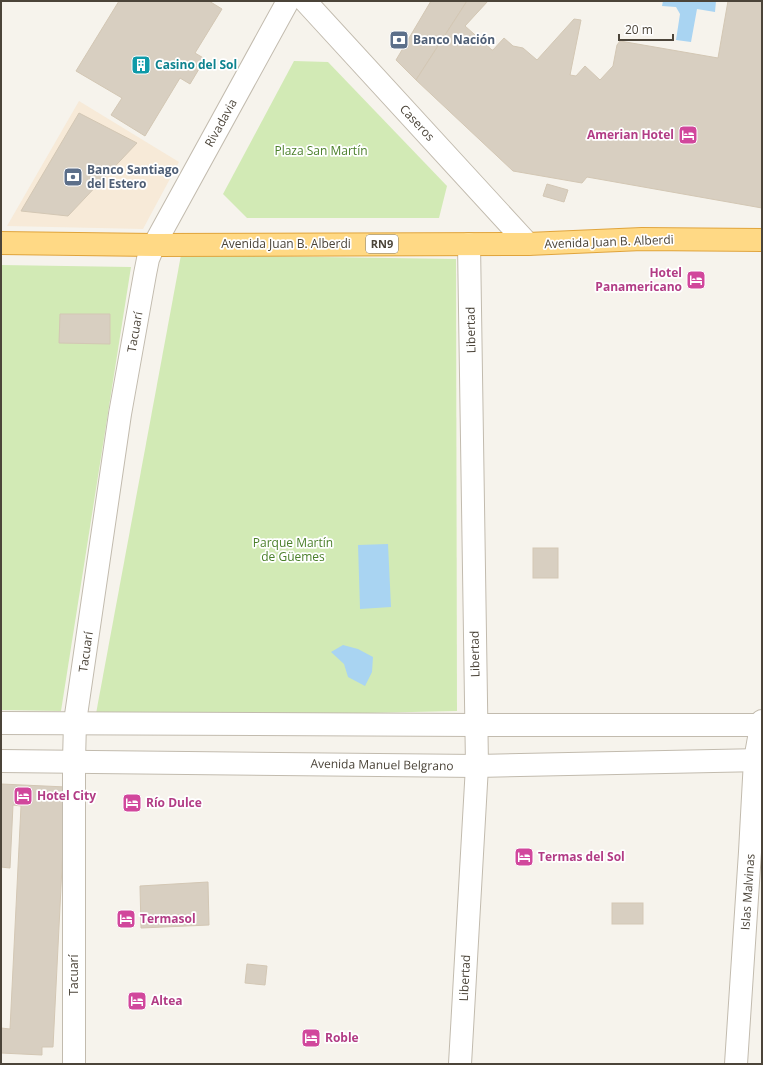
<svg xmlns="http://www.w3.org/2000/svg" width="763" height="1065" font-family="'Open Sans',sans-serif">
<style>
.commercial{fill:#f7ead8}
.green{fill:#d2eab5}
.water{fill:#a9d4f2}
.building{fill:#d8cfc1;stroke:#d3c7b4}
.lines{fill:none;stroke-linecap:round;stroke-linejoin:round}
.minor-casing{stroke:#c2bbae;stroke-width:24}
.trunk-casing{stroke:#e0a43c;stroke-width:24}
.minor{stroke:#fff;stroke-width:22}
.trunk{stroke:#ffd985;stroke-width:22}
.labels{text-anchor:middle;stroke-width:3.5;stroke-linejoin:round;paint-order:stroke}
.shield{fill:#fff;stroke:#817c74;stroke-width:1}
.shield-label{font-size:11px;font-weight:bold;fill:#4b4439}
.service-label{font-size:12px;font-weight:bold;fill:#4e5e75;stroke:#fff;text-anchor:start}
.culture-label{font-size:12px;font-weight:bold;fill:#0d838f;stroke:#fff;text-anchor:start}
.street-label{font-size:12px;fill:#4b4439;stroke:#fff}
.hotel-label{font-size:12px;font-weight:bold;fill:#b23c85;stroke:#fff;text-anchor:start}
.park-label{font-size:12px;fill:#4a7f2a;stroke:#fff}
</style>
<rect width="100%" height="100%" fill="#f6f3ec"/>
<!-- commercial -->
<polygon class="commercial" points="79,101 179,162 143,229 7,226"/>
<!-- green -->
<g class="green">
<polygon points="294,61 328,62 447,186 439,218 247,218 223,194"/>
<polygon points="181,255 456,259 457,711 95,719"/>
<polygon points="1,265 131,267 61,711 1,710"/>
</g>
<!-- water -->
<g class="water">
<polygon points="663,1 716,1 715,12 697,9 691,42 676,40 680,14 676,7 662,6"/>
<polygon points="388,544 391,607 360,609 358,545"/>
<polygon points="343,645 358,649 373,657 372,672 365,686 348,677 344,664 331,652"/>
</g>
<!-- building -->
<g class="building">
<polygon points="119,1 209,1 222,9 195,53 205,59 190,84 180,78 145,136 111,115 122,98 76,71"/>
<polygon points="431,1 467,1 416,80 396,60"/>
<polygon points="467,1 488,1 465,26 492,50 493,50 504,38 513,46 523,48 537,60 574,19 581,20 570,75 576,76 585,66 600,80 613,66 617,45 620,41 718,58 728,1 762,1 762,208 587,177 582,183 513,171 416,80"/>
<polygon points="79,113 137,143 68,216 21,211"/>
<polygon points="547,184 568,190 564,202 543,196"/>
<polygon points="60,314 110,314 110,344 59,343"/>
<rect x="533" y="548" width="25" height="30"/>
<polygon points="1,784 66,787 53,1047 42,1047 42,1055 1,1053 1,1028 10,1029 21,806 13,805 10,868 1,867"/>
<polygon points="208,882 209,925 141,928 140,886"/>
<rect x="612" y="903" width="31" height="21"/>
<polygon points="247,964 267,966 265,985 245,983"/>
</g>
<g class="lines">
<!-- minor casing -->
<g class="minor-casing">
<g id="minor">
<polyline points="305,1 528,244"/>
<polyline points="1,723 476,725 762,725"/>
<polyline points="1,761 477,766 762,760"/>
<polyline points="74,1064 74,761 75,722 120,414 145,274 148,259 154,245 288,1"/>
<polyline points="460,1064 477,766 469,244"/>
<polyline points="736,1064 750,852 755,760 762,721"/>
</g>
</g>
<!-- trunk casing -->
<g class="trunk-casing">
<polyline id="trunk" points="1,243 154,245 528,244 642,239 762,240"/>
</g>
<!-- minor -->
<use href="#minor" class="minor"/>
<!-- trunk -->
<use href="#trunk" class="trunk"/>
</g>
<!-- icons -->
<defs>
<g id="bank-square" transform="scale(1)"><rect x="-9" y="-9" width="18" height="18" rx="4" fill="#5c6f8a" stroke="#fff"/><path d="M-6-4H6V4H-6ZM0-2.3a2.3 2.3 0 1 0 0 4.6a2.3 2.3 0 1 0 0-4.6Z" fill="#fff"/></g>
<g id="building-square" transform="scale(1)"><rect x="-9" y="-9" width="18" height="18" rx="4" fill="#0f9aa8" stroke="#fff"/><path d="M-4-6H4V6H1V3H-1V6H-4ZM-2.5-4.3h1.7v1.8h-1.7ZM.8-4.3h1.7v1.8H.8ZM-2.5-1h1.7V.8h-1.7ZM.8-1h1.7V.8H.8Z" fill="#fff"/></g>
<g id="hotel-square" transform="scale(1)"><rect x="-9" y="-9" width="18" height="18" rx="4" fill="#d1479c" stroke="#fff"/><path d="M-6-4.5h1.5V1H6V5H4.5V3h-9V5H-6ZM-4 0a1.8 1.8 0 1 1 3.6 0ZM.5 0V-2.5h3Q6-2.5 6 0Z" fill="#fff"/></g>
</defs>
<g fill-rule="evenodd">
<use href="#bank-square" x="399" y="40"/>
<use href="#building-square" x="141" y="65"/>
<use href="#hotel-square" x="688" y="135"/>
<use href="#bank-square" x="73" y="177"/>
<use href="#hotel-square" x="696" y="280"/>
<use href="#hotel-square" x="23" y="796"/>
<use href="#hotel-square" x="132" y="803"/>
<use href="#hotel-square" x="524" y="857"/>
<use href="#hotel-square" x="126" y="919"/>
<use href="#hotel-square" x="137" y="1001"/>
<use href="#hotel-square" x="311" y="1038"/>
</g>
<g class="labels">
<!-- shield labels -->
<rect class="shield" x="366" y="235" width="32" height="18" rx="3"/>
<g class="shield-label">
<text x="382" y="248">RN9</text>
</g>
<!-- service labels -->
<g class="service-label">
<text x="413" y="44">Banco Nación</text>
<text x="87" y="174">Banco Santiago<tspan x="87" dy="14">del Estero</tspan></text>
</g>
<!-- culture labels -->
<g class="culture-label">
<text x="155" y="69">Casino del Sol</text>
</g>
<!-- street labels -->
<g class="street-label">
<text transform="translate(221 123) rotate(-61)" y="4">Rivadavia</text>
<text transform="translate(417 123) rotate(47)" y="4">Caseros</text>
<text transform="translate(609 242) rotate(-2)" y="4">Avenida Juan B. Alberdi</text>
<text x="286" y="248">Avenida Juan B. Alberdi</text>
<text transform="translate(471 330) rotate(-91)" y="4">Libertad</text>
<text transform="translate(135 332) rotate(-80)" y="4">Tacuarí</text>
<text transform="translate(86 652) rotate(-82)" y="4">Tacuarí</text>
<text transform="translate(475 654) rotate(-91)" y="4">Libertad</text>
<text transform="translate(382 765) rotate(1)" y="4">Avenida Manuel Belgrano</text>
<text transform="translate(748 892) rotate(-86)" y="4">Islas Malvinas</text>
<text transform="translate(74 975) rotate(-90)" y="4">Tacuarí</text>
<text transform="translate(465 978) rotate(-87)" y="4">Libertad</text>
</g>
<!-- hotel labels -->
<g class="hotel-label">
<text x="674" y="139" text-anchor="end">Amerian Hotel</text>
<text x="682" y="277" text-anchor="end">Hotel<tspan x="682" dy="14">Panamericano</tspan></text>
<text x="37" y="800">Hotel City</text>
<text x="146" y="807">Río Dulce</text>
<text x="538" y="861">Termas del Sol</text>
<text x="140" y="923">Termasol</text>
<text x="151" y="1005">Altea</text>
<text x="325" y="1042">Roble</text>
</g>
<!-- park labels -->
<g class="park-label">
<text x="321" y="155">Plaza San Martín</text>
<text x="293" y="547">Parque Martín<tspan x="293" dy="14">de Güemes</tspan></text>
</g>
</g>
<!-- border -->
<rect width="763" height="1065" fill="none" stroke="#4b4439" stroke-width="4"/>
<!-- scale -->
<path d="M619 34v6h54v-6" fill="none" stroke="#4b4439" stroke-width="2"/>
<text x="625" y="34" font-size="12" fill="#4b4439" stroke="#ffffff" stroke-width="3" paint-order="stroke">20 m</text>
</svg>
